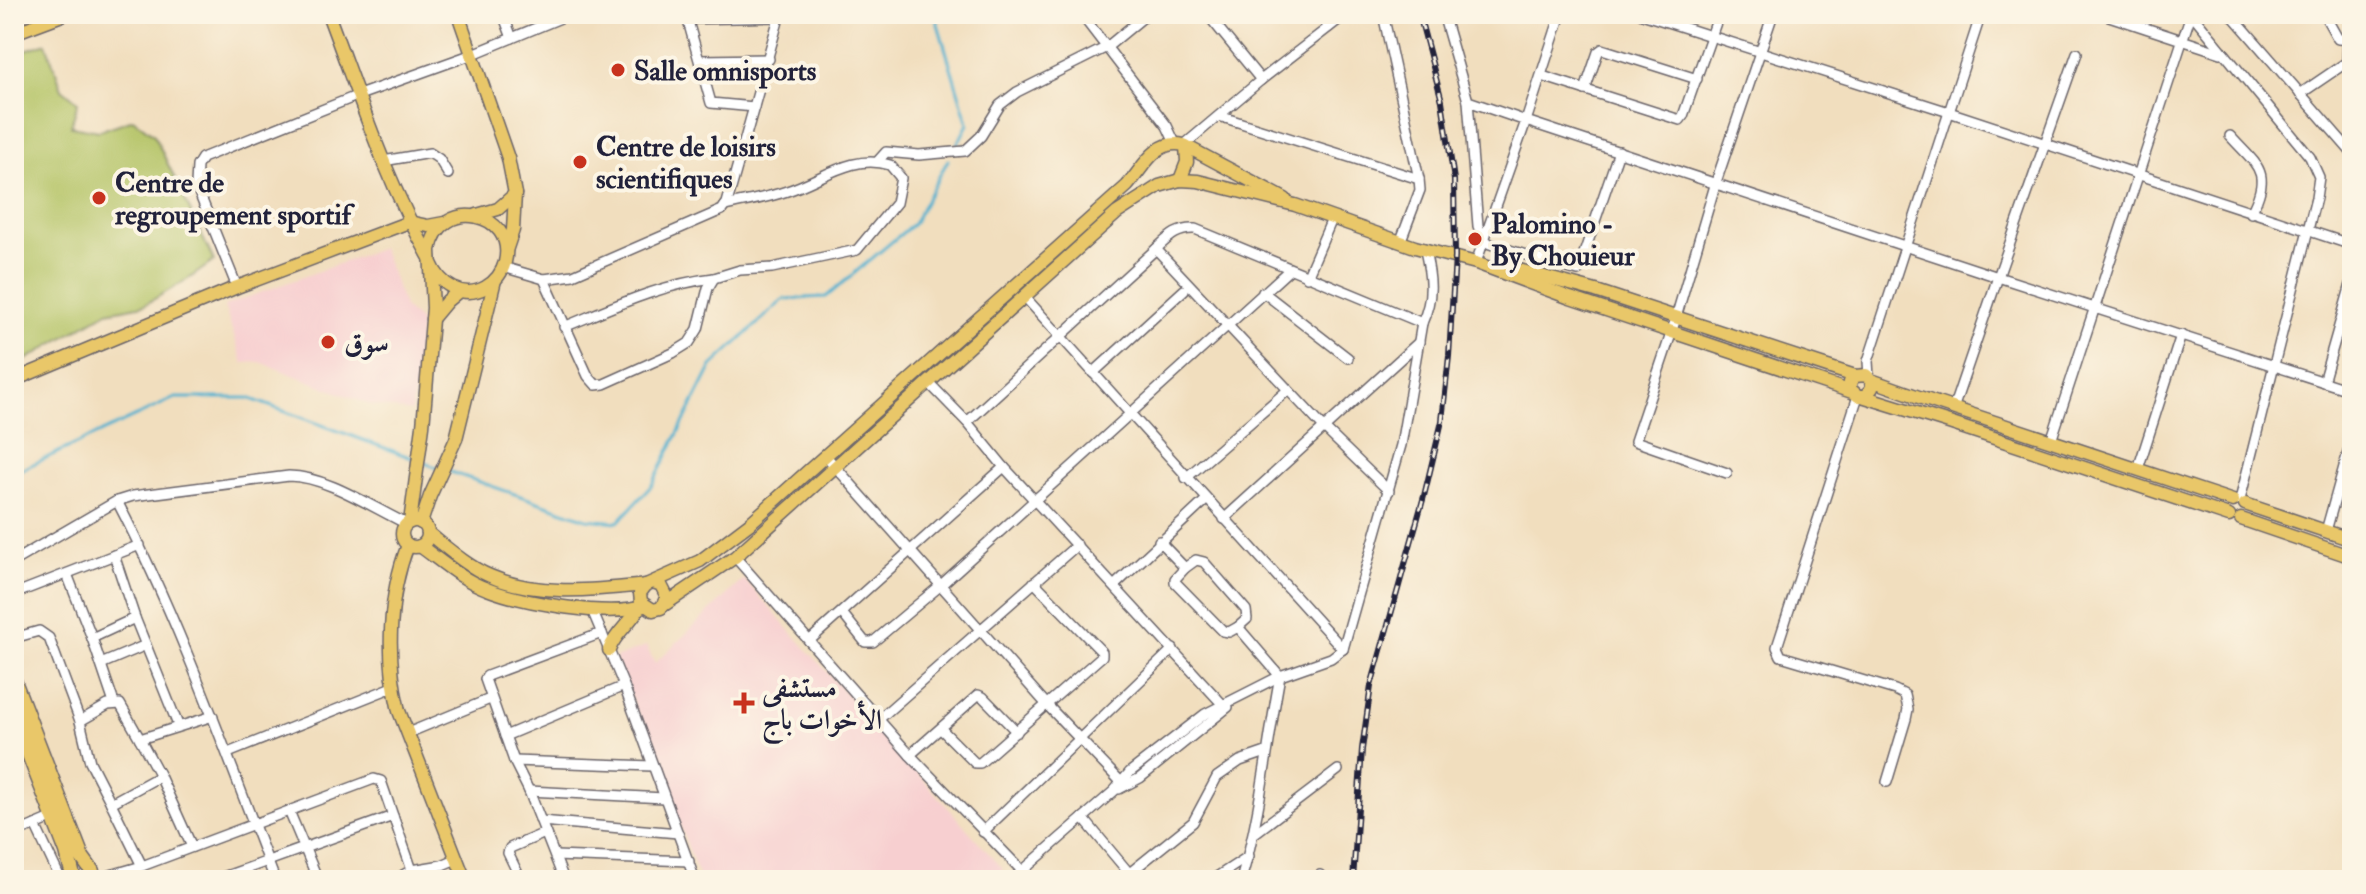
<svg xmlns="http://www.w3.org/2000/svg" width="2366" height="894" font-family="'IM FELL Double Pica',Amiri,serif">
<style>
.built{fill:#f7cfd0}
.green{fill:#b2c264;stroke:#6a7250;stroke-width:2}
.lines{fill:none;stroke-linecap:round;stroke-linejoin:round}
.stream{stroke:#50b0cf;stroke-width:3}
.minor-casing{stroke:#6a6469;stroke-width:12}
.major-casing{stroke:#6a6469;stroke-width:15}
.highway-casing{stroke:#6a6469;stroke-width:17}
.minor{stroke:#fff;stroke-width:9}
.major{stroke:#e9c769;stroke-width:12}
.highway{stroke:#e9c769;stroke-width:14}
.rail-casing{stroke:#22223b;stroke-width:6}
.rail{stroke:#fcf5e5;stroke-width:3;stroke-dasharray:9;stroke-linecap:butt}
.poi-dot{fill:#c8321e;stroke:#fcf5e5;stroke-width:3}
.labels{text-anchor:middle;stroke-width:8;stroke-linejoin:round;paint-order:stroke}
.poi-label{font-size:28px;font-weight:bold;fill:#22223b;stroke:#fcf5e5;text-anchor:start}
</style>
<rect width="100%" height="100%" fill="#fcf5e5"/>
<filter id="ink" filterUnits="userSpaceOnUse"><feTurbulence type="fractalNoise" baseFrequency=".0125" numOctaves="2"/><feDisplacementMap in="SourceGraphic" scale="16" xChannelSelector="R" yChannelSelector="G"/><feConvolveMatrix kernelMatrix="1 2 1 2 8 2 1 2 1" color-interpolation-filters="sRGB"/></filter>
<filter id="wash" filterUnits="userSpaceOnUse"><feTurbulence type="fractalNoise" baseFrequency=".006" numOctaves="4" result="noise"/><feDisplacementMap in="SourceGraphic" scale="32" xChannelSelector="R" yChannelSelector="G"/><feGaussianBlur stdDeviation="1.8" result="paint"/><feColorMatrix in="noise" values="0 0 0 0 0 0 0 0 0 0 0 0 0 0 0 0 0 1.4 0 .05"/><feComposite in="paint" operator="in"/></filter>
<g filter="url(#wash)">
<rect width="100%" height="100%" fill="#f1debe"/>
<!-- built -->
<g class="built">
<polygon points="382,248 405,309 420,322 419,365 411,412 368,404 260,362 243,363 224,306"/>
<polygon points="744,579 1003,869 992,880 700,880 650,743 615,658 646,646 655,663"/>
</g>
<!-- green -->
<polygon class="green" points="46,43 62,89 78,102 71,126 99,131 133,119 154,135 214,261 190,278 144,305 107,312 14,367 14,54"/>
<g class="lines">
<!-- stream -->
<g class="stream">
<polyline points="935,14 968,124 957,145"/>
<polyline points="422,462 438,468"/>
<polyline points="445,470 587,519 618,522 652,485 712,366 784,299 826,297 913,224 948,160"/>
<polyline points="14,473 175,398 248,398 415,459"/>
</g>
</g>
</g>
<g filter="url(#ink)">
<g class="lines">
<!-- minor casing -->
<g class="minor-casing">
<g id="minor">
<polyline points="503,14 512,38"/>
<polyline points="686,14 711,103 754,107"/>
<polyline points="1081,14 1167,126 1175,143"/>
<polyline points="1207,14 1261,80"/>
<polyline points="1319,14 1329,27"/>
<polyline points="1383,14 1419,179 1420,190 1401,240"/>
<polyline points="1443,14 1468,101 1526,121 1478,257"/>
<polyline points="1561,14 1526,121 1998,277 1953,409"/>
<polyline points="1642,14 1949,112 2352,245"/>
<polyline points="2103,14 2221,53"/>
<polyline points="2192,14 2310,157 2319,177 2316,198 2240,500"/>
<polyline points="2231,14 2352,153"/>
<polyline points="2324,14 2338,39 2350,40"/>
<polyline points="688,19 779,17"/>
<polyline points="2077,53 1998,277 2352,391"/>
<polyline points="700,60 769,59"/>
<polyline points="1542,76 1680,120 1683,116 1719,14"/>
<polyline points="1585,90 1598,52 1602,49 1697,79"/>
<polyline points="2300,94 2347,62 2348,41"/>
<polyline points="1468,101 1478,226 1484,239 1490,244 1578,271 1619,151"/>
<polyline points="1219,116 1419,179"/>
<path d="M2230,136C2257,166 2273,171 2251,213"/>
<polyline points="1184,145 1261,80 1346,14"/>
<polyline points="383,161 430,153 439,159 448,174"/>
<polyline points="877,162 886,152 919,155 965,151 981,136 1000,105 1017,92 1107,47 1147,14"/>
<polyline points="1156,249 1325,429 1389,491"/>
<polyline points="503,267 544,279 573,275 722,210 727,203 780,14"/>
<polyline points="1307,277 1332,219"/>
<path d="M544,279L588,376L596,385L604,384L673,353L689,343L698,329L708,288L714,278L740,270L772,268L857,250L896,203L901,178L890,165C852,153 822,180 787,191C767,198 746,201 725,206"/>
<polyline points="237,287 196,185 197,166 202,158 359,95 473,54 570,14"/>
<polyline points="1263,292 1348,358"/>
<polyline points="1024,296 1343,649"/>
<path d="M1422,323C1434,297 1431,278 1425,250"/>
<path d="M564,327C613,307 661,284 714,278"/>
<polyline points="1093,373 1184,290"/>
<polyline points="1869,377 1868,361 1981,14"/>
<polyline points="928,382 967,422 1004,467 1225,707"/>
<polyline points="2323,382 2352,281"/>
<polyline points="1858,396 1777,647 1781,656 1895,690 1905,695 1908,709 1906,719 1887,782"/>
<path d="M967,422L1156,249C1169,237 1177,228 1195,229L1422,323L1401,445L1343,649L1331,658L1280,676L1205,714L1130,772L1114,791L1012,880"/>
<polyline points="2051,441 2191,14"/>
<polyline points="826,456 1048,706 1124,785"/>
<polyline points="2138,469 2181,335"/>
<polyline points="1727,473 1635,441 1672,331 1716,182 1773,14"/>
<polyline points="1186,478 1288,390"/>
<path d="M117,501C180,622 226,753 275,880"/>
<polyline points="1224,519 1419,342"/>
<polyline points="2326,531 2352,438"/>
<path d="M1159,541L1185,568L1175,579V582L1223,631L1229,632L1238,627L1280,676C1267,744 1261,814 1241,880"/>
<polyline points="114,555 135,618"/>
<polyline points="735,557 910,755 1031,880"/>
<path d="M14,561L117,501L133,496L289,476C326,476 373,508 407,524"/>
<polyline points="1185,568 1196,560 1204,562 1246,610 1247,619 1238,627"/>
<polyline points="67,574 92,638 135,618 178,725"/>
<polyline points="1115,585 1206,500"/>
<polyline points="14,594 140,545"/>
<polyline points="592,610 624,686 695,880"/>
<polyline points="842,613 865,642 873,642 941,585 1289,270"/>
<polyline points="14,628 21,636 39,631 49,638 80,721 108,705 120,704 140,739 213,716"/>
<polyline points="92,638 114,703"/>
<polyline points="809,641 1004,467"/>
<polyline points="101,664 146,645"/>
<polyline points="879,719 1077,545"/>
<polyline points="80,721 90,762 111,803"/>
<polyline points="941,729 975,763 980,763 1102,656 1102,652 1034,582"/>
<polyline points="408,733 490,699"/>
<polyline points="505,736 624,686"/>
<polyline points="140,739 160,776 111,803 142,866"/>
<polyline points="228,753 393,687"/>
<polyline points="910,755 978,695 983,697 1017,732"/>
<polyline points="514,761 652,766"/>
<polyline points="160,776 192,847"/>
<polyline points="1119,789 1140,778 1228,707"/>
<polyline points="529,791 664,798"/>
<polyline points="289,811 318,880"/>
<polyline points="1083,818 1129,873"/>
<polyline points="541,821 678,833"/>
<polyline points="35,825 61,880"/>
<polyline points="983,832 1173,649"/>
<polyline points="1255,833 1338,770"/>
<polyline points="14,834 54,817"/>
<polyline points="555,856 689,861"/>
<polyline points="412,870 442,865 456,859"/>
<polyline points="100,878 142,866 374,779 381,781 393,816"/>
<polyline points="215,880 393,816 412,870 403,875 401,880"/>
<polyline points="521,880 508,853 510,848 545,833"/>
<polyline points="564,880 529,791 514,761 485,679 487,676 602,633"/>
<polyline points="1121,880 1193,822 1217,777 1240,761 1266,752"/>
<polyline points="1212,880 1249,856"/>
<polyline points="1314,880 1320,875"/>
</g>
</g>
<!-- major casing -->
<g class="major-casing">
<g id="major">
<path d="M328,14C359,96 386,181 430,258"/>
<polyline points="458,14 508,158 515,194 513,230 507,248"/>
<polyline points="14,33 65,14"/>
<polyline points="1180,180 1187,162 1186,146"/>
<polyline points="477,215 498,209 515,194"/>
<polyline points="1508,267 1596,291 1855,376"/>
<polyline points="432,319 447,301 459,291"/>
<polyline points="14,380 237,287 409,222 428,226 444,223"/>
<polyline points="1871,380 1872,388 1865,396 1858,396 1850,389 1850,382 1855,376 1866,375 1871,380 1919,397 2233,501"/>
<polyline points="1862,396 1949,423 2229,516"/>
<polyline points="2245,504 2352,540"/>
<polyline points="2241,519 2352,557"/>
<circle cx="415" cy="534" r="13"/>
<path d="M410,522L423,426L433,308L430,250C440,195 517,212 505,262C502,273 496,281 486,287C463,300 440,285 431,263"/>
<polyline points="421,523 430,496 456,439 495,280"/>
<path d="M428,533C447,548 467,566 490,576C537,597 596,590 646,585"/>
<path d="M408,545C388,596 386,658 399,711L465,880"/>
<path d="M420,546C441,561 462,580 487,589C520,602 611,619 644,606"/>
<path d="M653,582L661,585L667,597L661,608L653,610L641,602L640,593L646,585L700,561L749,524L1127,186C1143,168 1156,138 1184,145L1285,199"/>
<polyline points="664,605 735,557 1117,213 1159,186 1180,180 1198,181 1295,205 1415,247 1476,263 1570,298 1852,392"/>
<path d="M609,650C615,633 630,624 638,609"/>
</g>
</g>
<!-- highway casing -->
<g class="highway-casing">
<g id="highway">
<polyline points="14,681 82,857 92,871"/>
<polyline points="14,716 67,852 74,880"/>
</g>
</g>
<!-- minor -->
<use href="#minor" class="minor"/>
<!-- major -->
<use href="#major" class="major"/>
<!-- highway -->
<use href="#highway" class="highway"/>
<!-- rail casing -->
<g class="rail-casing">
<polyline id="rail" points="1353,880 1362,749 1371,686 1424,496 1442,421 1449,356 1455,257 1454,180 1442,101 1419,14"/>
</g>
<!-- rail -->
<use href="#rail" class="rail"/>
</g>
</g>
<!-- markers -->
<g class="poi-dot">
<circle cx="618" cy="70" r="8"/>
<circle cx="580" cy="162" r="8"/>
<circle cx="99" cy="198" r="8"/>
<circle cx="1475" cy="239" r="8"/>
<circle cx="328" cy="342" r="8"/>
<path d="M740 691h8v8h8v8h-8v8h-8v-8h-8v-8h8z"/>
</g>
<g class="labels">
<!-- poi labels -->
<g class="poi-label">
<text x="634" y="80">Salle omnisports</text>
<text x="596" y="156">Centre de loisirs<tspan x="596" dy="32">scientifiques</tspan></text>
<text x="115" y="192">Centre de<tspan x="115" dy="32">regroupement sportif</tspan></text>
<text x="1491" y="233">Palomino -<tspan x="1491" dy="32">By Chouieur</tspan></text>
<text x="344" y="352">سوق</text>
<text x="762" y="697">مستشفى<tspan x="762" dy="32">الأخوات باج</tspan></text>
</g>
</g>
<!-- margin -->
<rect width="2366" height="894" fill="none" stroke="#fcf5e5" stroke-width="48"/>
</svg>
